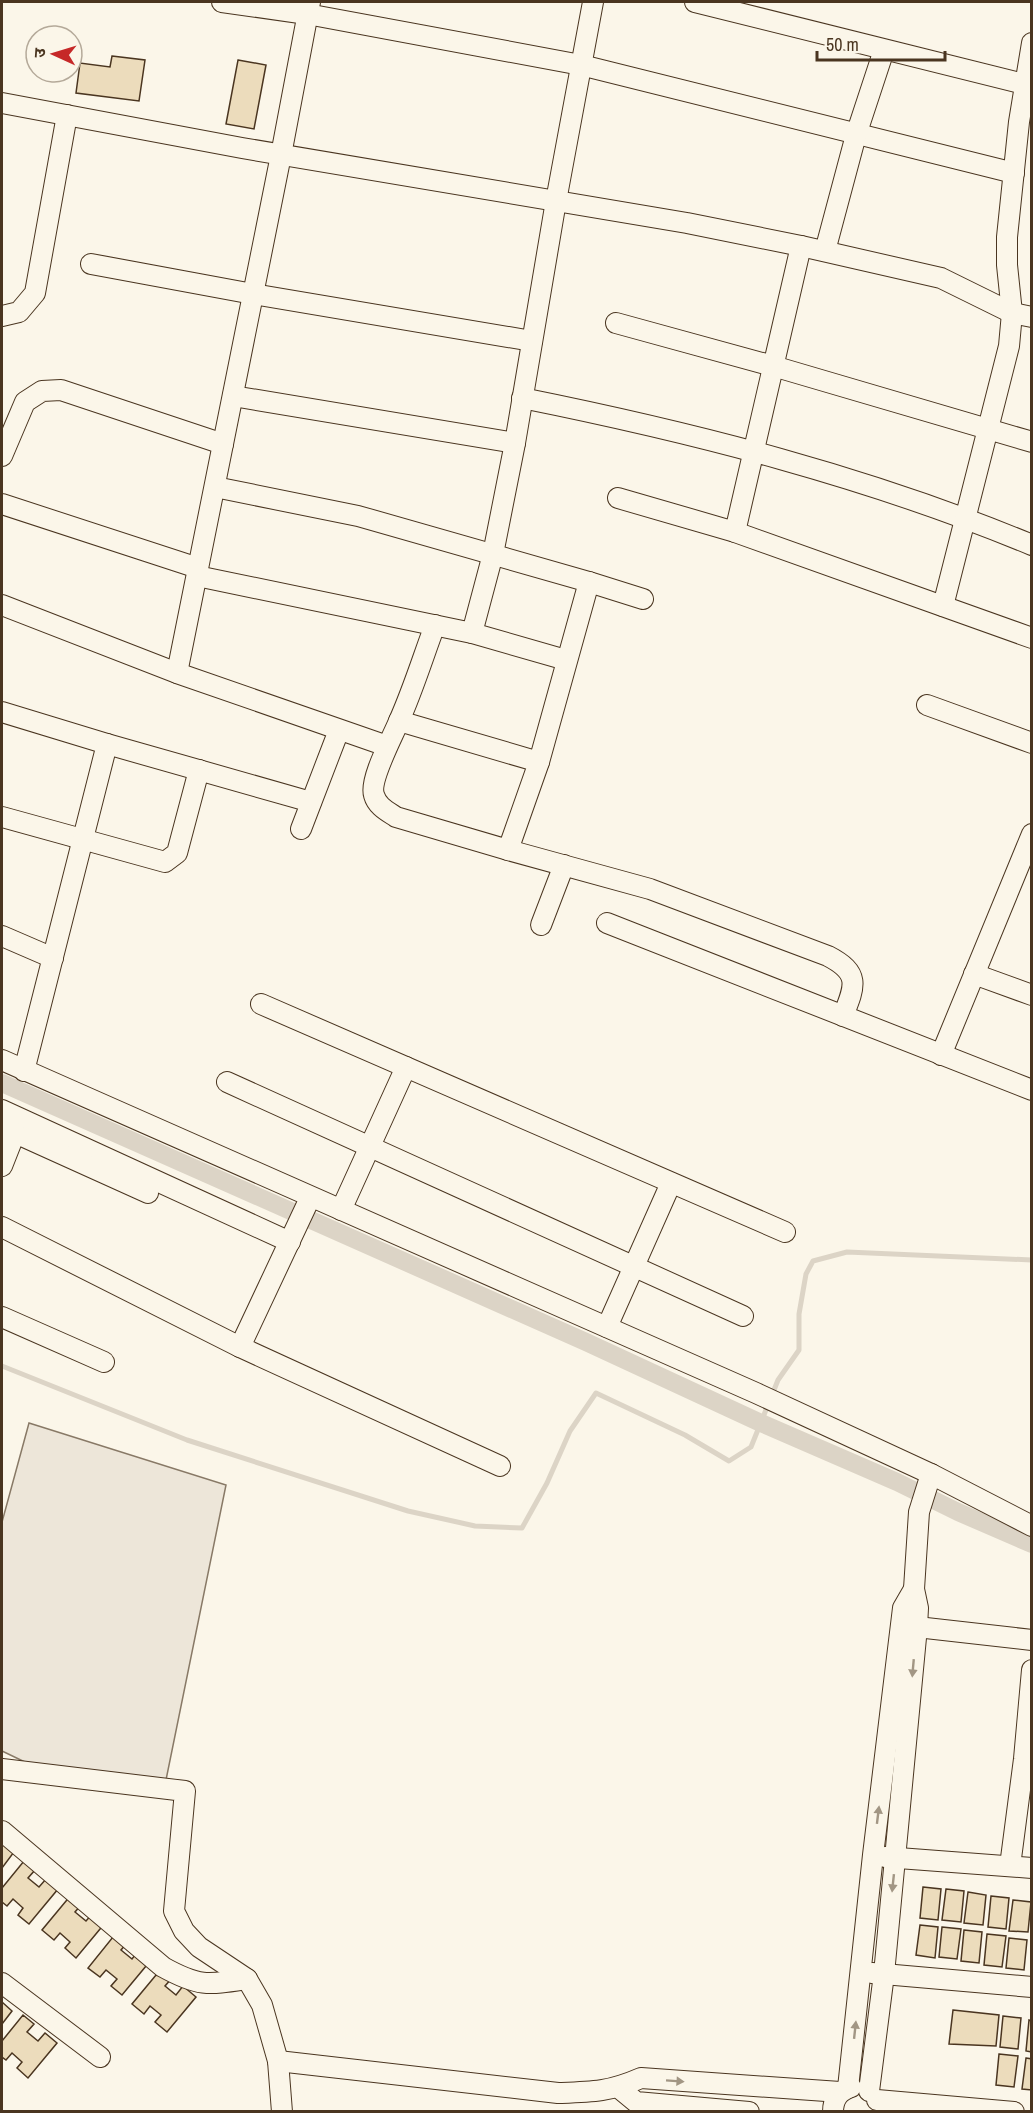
<svg xmlns="http://www.w3.org/2000/svg" width="1033" height="2113" font-family="'Archivo Narrow','Noto Sans Devanagari',sans-serif">
<style>
.green{fill:#ede6d9;stroke:#887966;stroke-width:1.5}
.lines{fill:none;stroke-linecap:round;stroke-linejoin:round}
.stream{stroke:#dcd4c6;stroke-width:5}
.canal{stroke:#dcd4c6;stroke-width:18}
.building{fill:#ecdcbc;stroke:#4a3520;stroke-width:1.5}
.minor-casing{stroke:#4a3520;stroke-width:22}
.minor{stroke:#fbf6e9;stroke-width:20}
.oneway{fill:#a29684}
</style>
<rect width="100%" height="100%" fill="#fbf6e9"/>
<!-- green -->
<polygon class="green" points="29,1423 226,1485 166,1780 29,1764 2,1751 2,1522"/>
<g class="lines">
<!-- stream -->
<polyline class="stream" points="2,1366 187,1440 408,1511 475,1526 522,1528 547,1483 570,1431 596,1393 685,1435 729,1461 751,1447 778,1380 799,1350 799,1314 806,1274 813,1261 847,1252 1032,1260"/>
<!-- canal -->
<polyline class="canal" points="2,1083 586,1342 761,1423 897,1482 958,1512 1032,1544"/>
</g>
<!-- building -->
<g class="building">
<polygon points="112,56 145,60 139,101 76,93 80,63 110,67"/>
<polygon points="238,60 266,65 254,129 226,124"/>
<polygon points="2,1843 14,1852 2,1868"/>
<polygon points="24,1861 35,1870 28,1878 39,1887 46,1879 58,1889 29,1924 18,1915 23,1908 13,1899 7,1906 2,1902 2,1888"/>
<polygon points="923,1887 941,1889 938,1920 920,1918"/>
<polygon points="946,1889 964,1891 961,1922 942,1920"/>
<polygon points="968,1892 986,1895 983,1925 964,1923"/>
<polygon points="71,1895 82,1904 75,1912 86,1921 93,1913 105,1923 76,1958 65,1948 70,1942 60,1933 54,1940 42,1930"/>
<polygon points="991,1896 1009,1898 1006,1929 988,1927"/>
<polygon points="1013,1900 1031,1902 1028,1932 1009,1931"/>
<polygon points="920,1925 938,1927 935,1958 916,1955"/>
<polygon points="942,1927 961,1929 957,1959 939,1957"/>
<polygon points="964,1930 982,1932 979,1963 961,1961"/>
<polygon points="117,1932 128,1942 121,1950 132,1959 139,1950 151,1960 122,1995 111,1986 117,1979 106,1970 100,1977 88,1968"/>
<polygon points="987,1934 1006,1936 1002,1967 984,1965"/>
<polygon points="1009,1938 1027,1940 1024,1970 1006,1968"/>
<polygon points="161,1969 172,1978 165,1986 176,1995 183,1986 196,1997 167,2032 155,2022 161,2015 150,2006 144,2014 132,2004"/>
<polygon points="2,2002 12,2011 2,2024"/>
<polygon points="953,2010 999,2015 996,2046 949,2044"/>
<polygon points="23,2015 34,2024 27,2032 38,2041 45,2033 57,2043 28,2078 17,2068 22,2062 12,2053 6,2060 2,2057 2,2041"/>
<polygon points="1003,2016 1021,2018 1018,2049 1000,2047"/>
<polygon points="1029,2020 1032,2021 1032,2052 1026,2051"/>
<polygon points="999,2054 1018,2056 1014,2087 996,2085"/>
<polygon points="1026,2058 1032,2059 1032,2090 1022,2089"/>
</g>
<g class="lines">
<!-- minor casing -->
<g class="minor-casing">
<g id="minor">
<polyline points="222,2 307,14 581,65 1014,173"/>
<polyline points="695,2 1024,84"/>
<polyline points="2,103 242,148 687,223 801,246 941,278 1012,313 1032,317"/>
<polyline points="825,251 856,135 884,50"/>
<polyline points="91,264 253,294 532,341"/>
<polyline points="2,316 19,312 35,293 67,115"/>
<polyline points="616,323 773,366 1032,442"/>
<polyline points="233,396 515,443"/>
<path d="M522,398C696,433 868,477 1032,545"/>
<polyline points="2,456 25,402 42,391 61,390 223,444"/>
<polyline points="215,487 358,516 589,582 643,599"/>
<polyline points="618,498 735,532 801,246"/>
<polyline points="2,504 198,568"/>
<polyline points="735,532 1032,638"/>
<polyline points="197,576 472,633 493,554 515,443 556,201 593,2"/>
<polyline points="2,605 177,673 387,746"/>
<polyline points="943,606 1009,346 1012,313 1007,265 1007,237 1019,122 1032,43"/>
<path d="M435,625C423,657 413,690 399,721C393,736 369,780 374,795C377,806 387,811 396,817L508,850L539,762L589,582"/>
<polyline points="472,633 566,660"/>
<polyline points="177,673 281,155 310,2"/>
<polyline points="927,705 1032,743"/>
<polyline points="2,712 107,744 311,802"/>
<polyline points="399,721 539,762"/>
<polyline points="2,817 165,862 177,853 199,770"/>
<polyline points="301,829 339,730"/>
<path d="M508,850L650,889L828,956C861,973 855,986 843,1016"/>
<polyline points="607,923 1032,1090"/>
<polyline points="541,925 564,865"/>
<polyline points="2,936 53,958"/>
<polyline points="974,974 1032,995"/>
<polyline points="261,1004 785,1232"/>
<polyline points="941,1055 1032,834"/>
<polyline points="2,1060 756,1393 931,1474 1032,1526"/>
<polyline points="24,1071 107,744"/>
<polyline points="227,1082 743,1316"/>
<polyline points="2,1110 290,1242"/>
<polyline points="2,1127 148,1193"/>
<polyline points="2,1166 15,1133"/>
<polyline points="341,1210 406,1067"/>
<polyline points="2,1227 240,1347 500,1466"/>
<polyline points="2,1317 104,1362"/>
<polyline points="607,1327 671,1183"/>
<polyline points="240,1347 310,1198"/>
<polyline points="917,1627 1032,1640"/>
<polyline points="2,1769 185,1791 174,1911 184,1931 199,1947 247,1979 262,2005 278,2061 282,2112"/>
<path d="M2,1831L163,1967C199,1987 208,1985 247,1979"/>
<polyline points="885,1857 1032,1868"/>
<polyline points="1010,1866 1024,1759 1032,1670"/>
<polyline points="872,1973 1032,1987"/>
<polyline points="2,1983 100,2057"/>
<path d="M278,2061L558,2093C592,2092 609,2092 641,2078L840,2092"/>
<polyline points="619,2088 636,2102 749,2112"/>
<polyline points="848,2088 873,1855 903,1608 914,1589"/>
<polyline points="869,2091 884,1974 917,1627 918,1608 914,1589 919,1512 931,1474"/>
<polyline points="877,2100 1014,2112"/>
<path d="M833,2112C833,2099 839,2091 851,2087"/>
</g>
</g>
<!-- minor -->
<use href="#minor" class="minor"/>
</g>
<!-- one-way arrows -->
<defs><path id="oneway-solid" d="M-6-.8H1V-3.2L6.5 0L1 3.2V.8H-6Z" transform="scale(1.5)"/></defs>
<g class="oneway">
<use href="#oneway-solid" transform="translate(913 1668) rotate(95)"/>
<use href="#oneway-solid" transform="translate(878 1815) rotate(-83)"/>
<use href="#oneway-solid" transform="translate(893 1883) rotate(96)"/>
<use href="#oneway-solid" transform="translate(855 2030) rotate(-84)"/>
<use href="#oneway-solid" transform="translate(675 2081) rotate(4)"/>
</g>
<!-- border -->
<rect width="1033" height="2113" fill="none" stroke="#4a3520" stroke-width="6"/>
<!-- north arrow -->
<g transform="translate(54 54) rotate(274)"><circle r="28" fill="#fbf6e9" stroke="#b4a999" stroke-width="1.5"/>
<path d="M0-4.5L10 22L0 15L-10 22Z" fill="#c62828"/>
<text y="-9" font-size="16" font-weight="bold" text-anchor="middle" fill="#4a3520">उ</text>
</g>
<!-- scale -->
<path d="M817 51v9h128v-9" fill="none" stroke="#4a3520" stroke-width="3"/>
<text x="826" y="51" font-size="18" fill="#4a3520" stroke="#fbf6e9" stroke-width="4.5" paint-order="stroke">50 m</text>
</svg>
